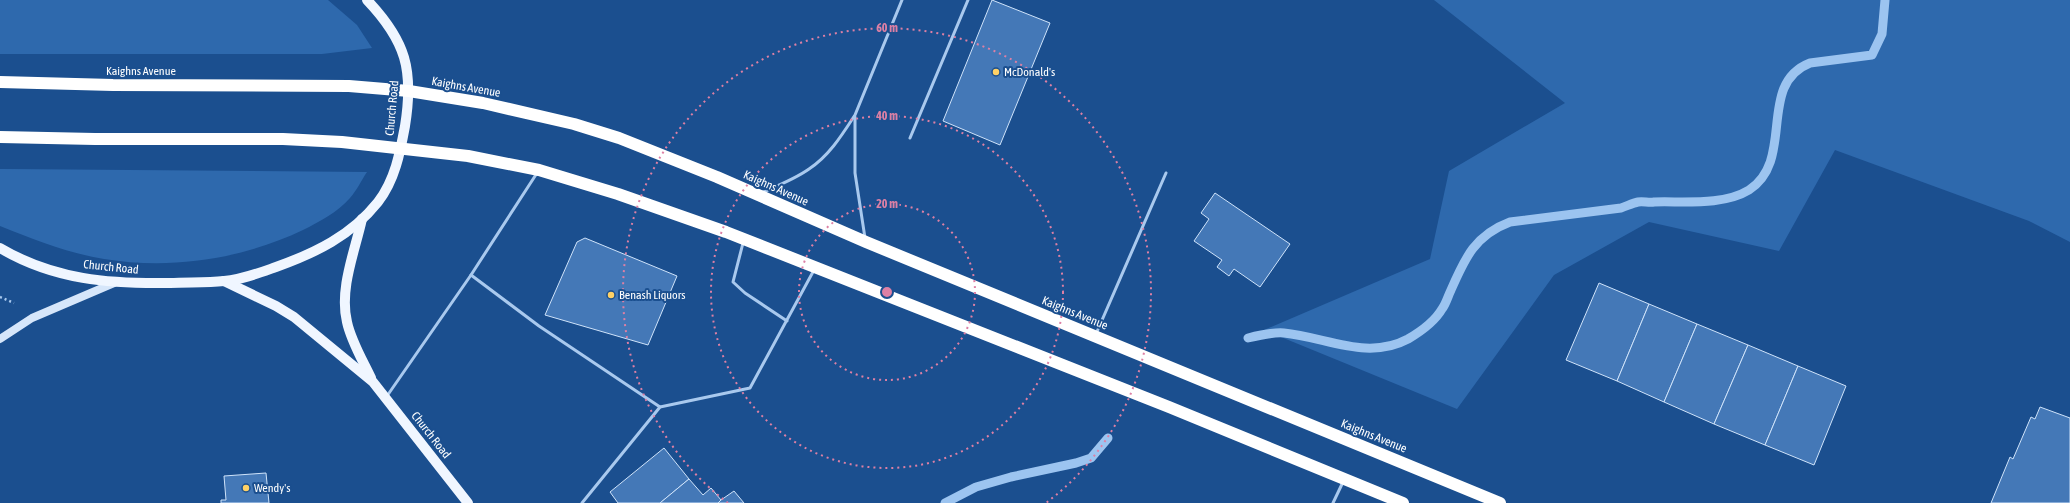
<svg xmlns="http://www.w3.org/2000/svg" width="2070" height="503" font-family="'Asap Condensed',sans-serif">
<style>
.green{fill:#2e69ad}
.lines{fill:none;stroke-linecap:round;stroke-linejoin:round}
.stream{stroke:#9cc4f0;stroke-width:9}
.building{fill:#4478b7;stroke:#cfe3fa}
.path{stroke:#a9c9ee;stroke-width:2.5;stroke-dasharray:2 3;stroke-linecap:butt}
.lane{stroke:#a9c9ee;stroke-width:3}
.secondary{stroke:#d6e6fa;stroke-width:8}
.primary{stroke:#f0f6ff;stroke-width:10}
.highway{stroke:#fff;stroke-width:12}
.ring{fill:none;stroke:#dd80a5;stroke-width:2;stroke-dasharray:2 4}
.poi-dot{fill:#ffd166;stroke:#1b4f8f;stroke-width:1.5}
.labels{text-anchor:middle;stroke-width:4;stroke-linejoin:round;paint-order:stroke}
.street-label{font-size:12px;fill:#fff;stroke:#1b4f8f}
.poi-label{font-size:12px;fill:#fff;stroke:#1b4f8f;text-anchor:start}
.centre{fill:#dd80a5;stroke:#1b4f8f;stroke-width:2}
.ring-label{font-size:12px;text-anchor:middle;font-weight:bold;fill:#dd80a5;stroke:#1b4f8f;stroke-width:4;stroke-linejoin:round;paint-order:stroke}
</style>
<rect width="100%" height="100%" fill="#1b4f8f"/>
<!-- green -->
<g class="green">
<polygon points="0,0 328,0 357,25 372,48 322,54 0,54"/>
<polygon points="1434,0 2070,0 2070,242 2029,221 1835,150 1779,251 1649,222 1554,275 1457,409 1264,330 1430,259 1449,171 1565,103"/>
<path d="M0,169H5L367,172C361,181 357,190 350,198C338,212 319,222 303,230C242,259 172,270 104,259C68,253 35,240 0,226Z"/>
</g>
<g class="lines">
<!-- stream -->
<g class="stream">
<path d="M1248,338C1260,335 1272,332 1284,333C1326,337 1367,361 1408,339C1420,332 1435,321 1442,309C1446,304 1448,296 1451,290C1465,258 1475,235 1510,222L1621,208C1627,206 1633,203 1638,202C1643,201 1649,203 1654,202C1683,201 1723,206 1749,190C1796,160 1756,84 1810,63L1872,55L1882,34L1885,0"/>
<polyline points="945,503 976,487 1011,477 1076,463 1091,458 1108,438"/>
</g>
</g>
<!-- building -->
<g class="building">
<polygon points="992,0 1050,23 1000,145 943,121"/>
<polygon points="1215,193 1290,244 1260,287 1234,269 1229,276 1217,267 1222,260 1194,241 1209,219 1201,213"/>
<polygon points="585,238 677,276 648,345 545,315 577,242"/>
<polygon points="1599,283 1649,304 1617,381 1566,360"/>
<polygon points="1649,304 1697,324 1664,402 1617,381"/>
<polygon points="1697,324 1748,345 1714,424 1664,402"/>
<polygon points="1748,345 1798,366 1765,445 1714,424"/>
<polygon points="1798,366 1846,386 1814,465 1765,445"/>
<polygon points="2040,407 2070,418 2070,503 1991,503 2010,457 2013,459 2031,417 2035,419"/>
<polygon points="664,448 689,479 660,503 618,503 610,492"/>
<polygon points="266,473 269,503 221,503 221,500 226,500 224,476"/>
<polygon points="689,479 703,495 711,488 721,500 718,503 660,503"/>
<polygon points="734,491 744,503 718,503 721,500"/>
</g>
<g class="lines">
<!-- path -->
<polyline class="path" points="0,297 14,303"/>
<!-- lane -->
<g class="lane">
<polyline points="855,117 855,173 865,238"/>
<polyline points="910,138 968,0"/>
<path d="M761,193C777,186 795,179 809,169C829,156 842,135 855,115L902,0"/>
<polyline points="743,243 733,282 745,293 787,321"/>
<polyline points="471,275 539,326 660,407"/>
<polyline points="1096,334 1166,173"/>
<polyline points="387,396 471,275 537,173"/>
<polyline points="582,503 660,407 750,388 814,270"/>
<polyline points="1333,503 1343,482"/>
</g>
<!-- secondary -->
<polyline class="secondary" points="0,339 32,318 114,283"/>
<!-- primary -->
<g class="primary">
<path d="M362,219C355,251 339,289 347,322C351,341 363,361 371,378"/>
<path d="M0,248C54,280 110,284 170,283C188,282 206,283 224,281C241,280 259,273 276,267C315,253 351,236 378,202C395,180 400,153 405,126C414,70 406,41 367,0"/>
<polyline points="224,281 276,306 294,317 373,382 468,503"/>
</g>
<!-- highway -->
<g class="highway">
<polyline points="0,82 113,85 349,86 409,91 483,103 574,124 619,138 717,177 866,242 1500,503"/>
<polyline points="0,137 95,139 283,139 342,142 468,156 539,170 618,194 726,232 1169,407 1403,503"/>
</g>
</g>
<!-- distance rings -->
<g class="ring">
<circle cx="887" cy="292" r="88"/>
<circle cx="887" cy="292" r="176"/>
<path d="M728 503A264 264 0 1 1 1046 503"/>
</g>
<!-- markers -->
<g class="poi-dot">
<circle cx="996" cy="72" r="4"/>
<circle cx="611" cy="295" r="4"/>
<circle cx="246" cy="488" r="4"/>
</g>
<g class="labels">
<!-- street labels -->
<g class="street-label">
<text x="141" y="75">Kaighns Avenue</text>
<text transform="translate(466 87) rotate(10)" y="4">Kaighns Avenue</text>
<text transform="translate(392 108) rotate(-85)" y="4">Church Road</text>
<text transform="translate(776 188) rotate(24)" y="4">Kaighns Avenue</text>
<text transform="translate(111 267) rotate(6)" y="4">Church Road</text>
<text transform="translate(1075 313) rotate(22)" y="4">Kaighns Avenue</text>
<text transform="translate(431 435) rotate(52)" y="4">Church Road</text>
<text transform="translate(1374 436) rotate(22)" y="4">Kaighns Avenue</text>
</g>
<!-- poi labels -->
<g class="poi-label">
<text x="1004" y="76">McDonald's</text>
<text x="619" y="299">Benash Liquors</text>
<text x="254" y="492">Wendy's</text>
</g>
</g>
<circle cx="887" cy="292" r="6" class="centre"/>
<g class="ring-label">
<text x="887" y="32">60 m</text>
<text x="887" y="120">40 m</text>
<text x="887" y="208">20 m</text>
</g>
</svg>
